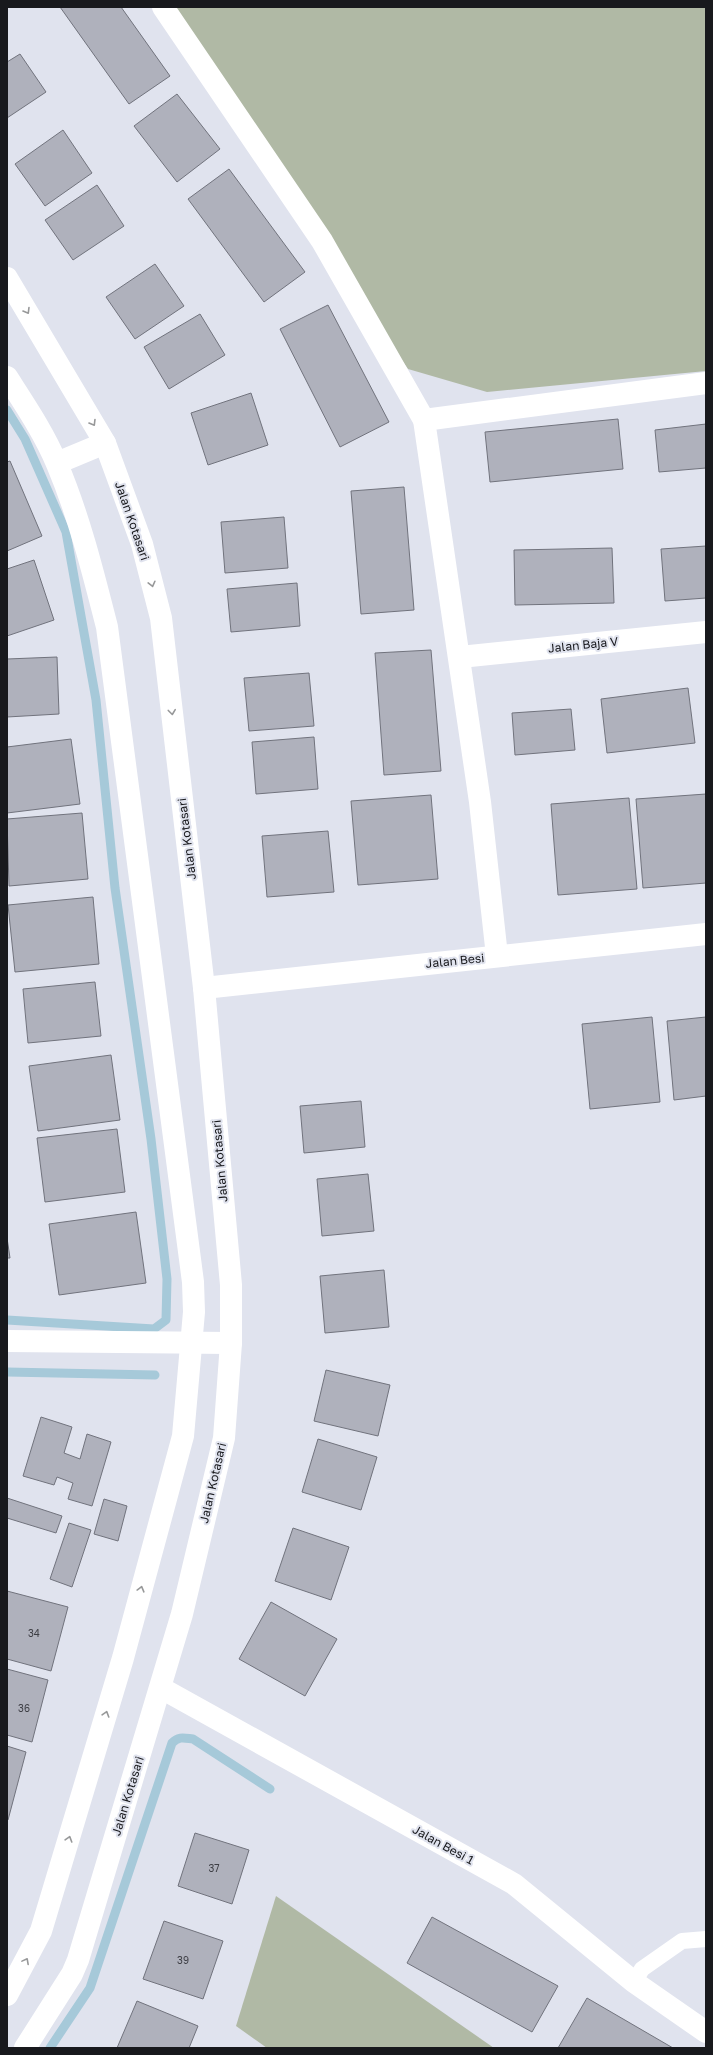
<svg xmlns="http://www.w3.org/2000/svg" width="713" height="2055" font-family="'Golos Text',sans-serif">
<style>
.green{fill:#b0b9a5}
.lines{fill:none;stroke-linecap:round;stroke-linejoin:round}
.stream{stroke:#a6c9d9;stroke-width:9}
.building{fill:#afb1bc;stroke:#71737d}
.service{stroke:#fff;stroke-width:16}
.minor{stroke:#fff;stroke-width:22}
.oneway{stroke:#979899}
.labels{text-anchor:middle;stroke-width:4;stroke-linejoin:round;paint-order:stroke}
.number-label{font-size:10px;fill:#3e3f45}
.street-label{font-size:12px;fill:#18191d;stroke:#e0e3ee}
</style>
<rect width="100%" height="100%" fill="#e0e3ee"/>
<!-- green -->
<g class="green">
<polygon points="156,7 706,7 706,371 487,392 408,369"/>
<polygon points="276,1896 494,2048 267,2048 236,2026"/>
</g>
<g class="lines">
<!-- stream -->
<g class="stream">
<polyline points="7,410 25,439 66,532 96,700 115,888 151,1139 167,1279 166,1320 154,1329 7,1320"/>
<polyline points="7,1372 155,1375"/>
<path d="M50,2048L90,1988L172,1743C179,1736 184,1738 193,1739L270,1789"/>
</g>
</g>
<!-- building -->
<g class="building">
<polygon points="60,7 121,7 170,76 129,104"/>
<polygon points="20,54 46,92 7,118 7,62"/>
<polygon points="177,94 220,149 177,182 134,126"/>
<polygon points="63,130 92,173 45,206 15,164"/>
<polygon points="229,169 305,272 264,302 188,199"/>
<polygon points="97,185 124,226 73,260 45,220"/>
<polygon points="155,264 184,306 135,339 106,297"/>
<polygon points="328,305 389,422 340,447 280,329"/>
<polygon points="200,314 225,355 169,389 144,347"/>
<polygon points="251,393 268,445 208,465 191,413"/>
<polygon points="618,419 623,469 490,482 485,432"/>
<polygon points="706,424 706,468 659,472 655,430"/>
<polygon points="10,461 42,536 7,551 7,462"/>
<polygon points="404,487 414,610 361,614 351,491"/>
<polygon points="284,517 288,568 225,573 221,522"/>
<polygon points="706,546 706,598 665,601 661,549"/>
<polygon points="612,548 614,603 515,605 514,550"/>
<polygon points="34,560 54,620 7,636 7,569"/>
<polygon points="297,583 300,626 231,632 227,589"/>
<polygon points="431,650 441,771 384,775 375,653"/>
<polygon points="57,657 59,714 7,717 7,659"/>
<polygon points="309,673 314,726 249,731 244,678"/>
<polygon points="688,688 695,743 607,753 601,699"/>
<polygon points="571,709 575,750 515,755 512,713"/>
<polygon points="314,737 318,789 256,794 252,742"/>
<polygon points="71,739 80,804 7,813 7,747"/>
<polygon points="706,794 706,883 643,888 636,799"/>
<polygon points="431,795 438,879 358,885 351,801"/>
<polygon points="629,798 637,889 558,895 551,804"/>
<polygon points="82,813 88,879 9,886 7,819"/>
<polygon points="328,831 334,892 267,897 262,836"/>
<polygon points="93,897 99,964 15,972 8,905"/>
<polygon points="95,982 101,1036 28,1043 23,989"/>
<polygon points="652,1017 660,1102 590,1109 582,1024"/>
<polygon points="706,1017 706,1096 674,1100 667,1021"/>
<polygon points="111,1055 120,1120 38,1131 29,1066"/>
<polygon points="361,1101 365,1147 304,1153 300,1106"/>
<polygon points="117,1129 125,1192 45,1202 37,1138"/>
<polygon points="368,1174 374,1231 322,1236 317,1179"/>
<polygon points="136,1212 146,1283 59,1295 49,1224"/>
<polygon points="7,1238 10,1258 7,1258"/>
<polygon points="384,1270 389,1327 325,1333 320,1276"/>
<polygon points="326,1370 390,1385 378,1436 314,1421"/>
<polygon points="41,1417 72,1427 64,1453 80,1459 87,1434 111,1442 92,1506 68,1499 73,1483 57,1477 54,1485 23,1476"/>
<polygon points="318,1439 377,1457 361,1510 302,1492"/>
<polygon points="7,1498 62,1516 56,1533 7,1518"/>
<polygon points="104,1499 127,1506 118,1541 94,1534"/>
<polygon points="69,1523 91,1530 72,1587 50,1579"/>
<polygon points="293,1528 349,1547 331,1600 275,1581"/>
<polygon points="7,1591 68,1607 51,1671 7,1659"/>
<polygon points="271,1602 337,1639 305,1696 239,1659"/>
<polygon points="7,1669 48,1680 32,1742 7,1735"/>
<polygon points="7,1746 26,1752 8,1820 7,1820"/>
<polygon points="195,1833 249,1850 232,1904 178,1886"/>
<polygon points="432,1917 558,1986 532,2032 407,1963"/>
<polygon points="164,1921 223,1941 203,1999 143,1979"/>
<polygon points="587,1998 673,2048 558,2048"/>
<polygon points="137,2001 198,2026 189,2048 117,2048"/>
</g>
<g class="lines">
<!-- service -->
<polyline class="service" points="634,1982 642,1969 682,1941 706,1939"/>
<!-- minor -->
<g class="minor">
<polyline points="163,7 322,241 424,420 480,802 497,956"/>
<polyline points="7,278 105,443 142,544 161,618 204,988 231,1285 231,1343 224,1438 182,1614 78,1960 72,1974 25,2048"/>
<path d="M7,377C25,405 44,433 57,464C79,516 93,572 107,627L193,1282L194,1312L183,1436L123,1658L41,1931L7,1995"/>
<polyline points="424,420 706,383"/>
<polyline points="57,463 105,443"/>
<polyline points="460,657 706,632"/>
<polyline points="204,988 706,934"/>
<polyline points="7,1341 231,1343"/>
<polyline points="161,1688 514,1884 634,1982 706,2032"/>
</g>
</g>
<!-- one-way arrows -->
<defs><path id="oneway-chevron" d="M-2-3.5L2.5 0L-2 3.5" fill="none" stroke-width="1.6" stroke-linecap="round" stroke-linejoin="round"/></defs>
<g class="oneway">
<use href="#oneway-chevron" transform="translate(27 311) rotate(59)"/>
<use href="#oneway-chevron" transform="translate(93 423) rotate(59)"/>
<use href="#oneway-chevron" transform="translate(152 584) rotate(76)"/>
<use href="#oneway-chevron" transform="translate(172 712) rotate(83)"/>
<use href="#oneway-chevron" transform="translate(141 1589) rotate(-75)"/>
<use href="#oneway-chevron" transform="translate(106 1714) rotate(-73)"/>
<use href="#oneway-chevron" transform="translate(69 1839) rotate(-73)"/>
<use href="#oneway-chevron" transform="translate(26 1961) rotate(-62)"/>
</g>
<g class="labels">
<!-- number labels -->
<g class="number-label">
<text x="34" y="1637">34</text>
<text x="24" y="1712">36</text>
<text x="214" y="1872">37</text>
<text x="183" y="1964">39</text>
</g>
<!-- street labels -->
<g class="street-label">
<text transform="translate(132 521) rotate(71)" y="4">Jalan Kotasari</text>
<text transform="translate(583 645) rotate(-6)" y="4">Jalan Baja V</text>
<text transform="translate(187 839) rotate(-97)" y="4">Jalan Kotasari</text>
<text transform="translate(455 961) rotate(-6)" y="4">Jalan Besi</text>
<text transform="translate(220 1161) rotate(-95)" y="4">Jalan Kotasari</text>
<text transform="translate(213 1483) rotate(-77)" y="4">Jalan Kotasari</text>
<text transform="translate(128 1796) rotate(-73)" y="4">Jalan Kotasari</text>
<text transform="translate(443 1845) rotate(29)" y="4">Jalan Besi 1</text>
</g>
</g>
<!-- border -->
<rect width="713" height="2055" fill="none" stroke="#18191d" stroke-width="16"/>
</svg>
